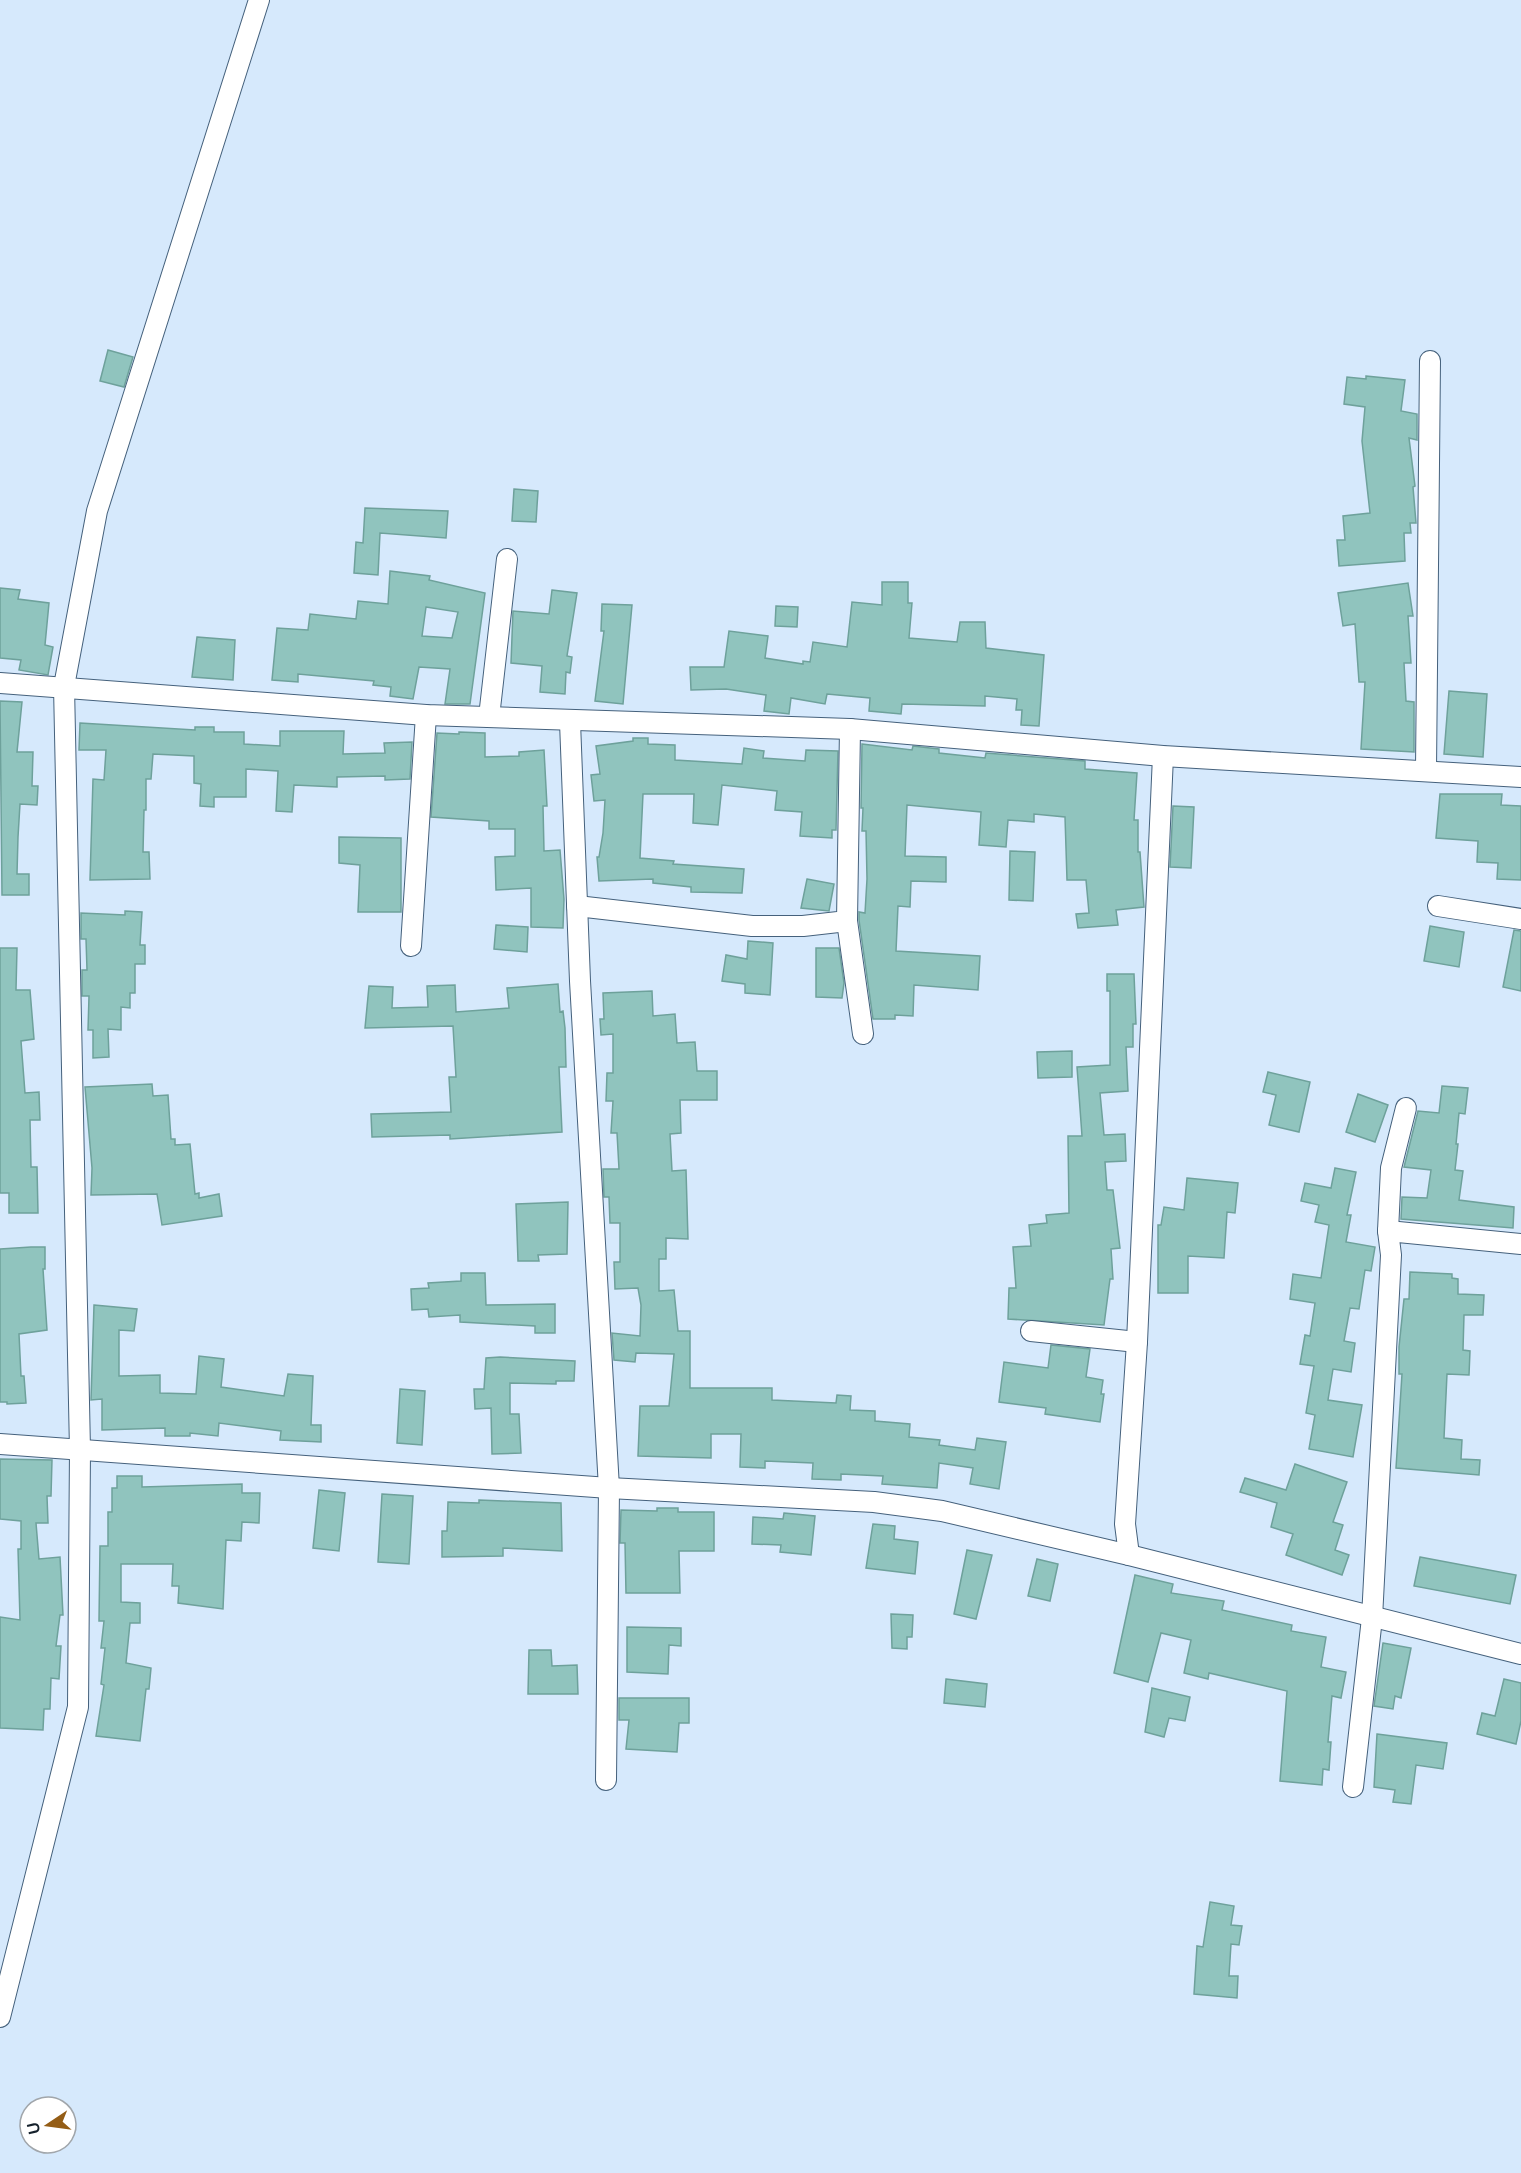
<svg xmlns="http://www.w3.org/2000/svg" width="1521" height="2173" font-family="Lato,sans-serif">
<style>
.building{fill:#90c4be;stroke:#6ea19b;stroke-width:1.5;fill-rule:evenodd}
.lines{fill:none;stroke-linecap:round;stroke-linejoin:round}
.minor-casing{stroke:#45617c;stroke-width:22}
.minor{stroke:#fff;stroke-width:20}
</style>
<rect width="100%" height="100%" fill="#d6e9fc"/>
<!-- building -->
<g class="building">
<polygon points="108,350 133,357 124,387 100,381"/>
<polygon points="1366,376 1405,380 1401,411 1417,414 1417,440 1409,438 1415,486 1413,487 1416,523 1410,523 1411,533 1404,533 1405,561 1339,566 1337,540 1345,540 1343,516 1370,513 1362,441 1365,407 1344,404 1347,377 1366,379"/>
<polygon points="514,489 538,491 536,522 512,521"/>
<polygon points="365,508 448,511 446,538 380,533 378,575 354,573 356,542 363,543"/>
<path d="M390,571L430,576L429,580L485,593L470,704H445L450,669L419,667L413,699L390,696L391,687L373,685L374,681L298,674V682L272,680L277,628L308,630L310,614L356,619L358,601L388,604ZM426,607L458,612L452,638L422,636Z"/>
<polygon points="882,582 908,582 908,603 912,603 909,638 957,642 960,622 985,622 986,648 1044,655 1039,726 1021,725 1022,710 1016,710 1017,699 985,696 985,706 902,704 901,714 869,711 870,698 827,694 825,704 791,698 789,714 764,711 766,695 726,689 691,690 690,667 724,667 729,631 768,636 765,658 803,664 803,661 810,662 813,642 847,647 852,602 882,605"/>
<polygon points="1408,583 1413,616 1408,616 1411,663 1404,663 1406,701 1414,702 1414,752 1361,749 1365,682 1359,682 1355,624 1343,626 1338,593"/>
<polygon points="0,588 20,590 18,599 49,603 45,645 53,647 48,675 19,670 21,660 0,658"/>
<polygon points="552,590 577,593 567,656 572,657 570,673 566,672 565,694 540,692 542,666 511,663 513,611 549,614"/>
<polygon points="602,604 632,605 623,704 595,701 604,631 601,631"/>
<polygon points="776,606 798,607 797,627 775,626"/>
<polygon points="197,637 235,640 233,680 192,677"/>
<polygon points="1449,691 1487,694 1483,757 1444,754"/>
<polygon points="0,701 22,702 17,752 33,752 32,786 38,786 37,805 20,804 18,837 17,874 29,874 29,895 2,895"/>
<polygon points="80,723 195,730 195,727 214,727 214,732 244,732 244,744 280,746 280,731 344,731 343,754 385,753 384,743 412,742 410,779 385,780 385,776 337,777 337,787 294,785 292,812 276,811 278,771 246,769 246,797 214,797 214,807 200,806 201,784 194,783 194,756 153,754 151,779 146,779 146,810 144,810 143,852 149,852 150,879 90,880 93,779 104,780 106,750 79,750"/>
<polygon points="459,732 485,733 485,757 519,756 519,752 544,750 547,806 543,806 544,851 560,850 564,899 563,928 531,927 531,888 496,890 495,857 515,856 515,829 489,829 489,821 431,817 437,733 459,734"/>
<polygon points="633,738 648,738 648,744 675,745 675,760 742,764 744,748 764,751 763,758 805,761 806,750 838,751 836,830 832,830 832,838 800,836 802,812 775,810 777,791 722,785 718,825 693,823 694,794 643,794 640,858 674,861 673,864 744,869 742,893 691,892 691,887 653,883 653,879 599,881 597,857 599,857 603,833 605,800 594,801 591,775 600,774 596,746 633,741"/>
<polygon points="862,744 912,750 913,746 930,748 939,749 939,753 985,758 986,753 1085,761 1085,769 1137,773 1134,820 1138,820 1138,852 1140,852 1144,907 1116,910 1118,925 1078,928 1076,914 1089,913 1086,880 1067,880 1065,817 1034,814 1034,822 1008,820 1006,847 979,845 981,812 907,805 905,856 946,857 946,882 911,881 910,907 898,906 896,951 980,956 978,990 914,985 913,1016 895,1015 895,1019 873,1019 859,920 859,912 865,913 867,879 866,831 862,831 863,808 861,808"/>
<polygon points="1440,794 1502,794 1501,805 1521,806 1521,880 1497,879 1498,863 1477,862 1478,841 1436,838"/>
<polygon points="1173,806 1194,807 1191,868 1170,867"/>
<polygon points="339,837 401,838 401,912 358,912 360,865 339,863"/>
<polygon points="1010,851 1035,852 1033,901 1009,900"/>
<polygon points="807,879 834,884 829,911 801,908"/>
<polygon points="125,911 142,912 140,945 145,945 145,964 135,964 135,993 130,993 130,1008 121,1007 121,1030 108,1029 109,1057 93,1058 93,1030 88,1030 89,996 82,996 82,970 87,970 86,939 81,939 81,913 125,915"/>
<polygon points="496,925 528,927 527,952 494,949"/>
<polygon points="1430,926 1464,932 1459,967 1424,961"/>
<polygon points="1514,930 1521,931 1521,991 1503,987"/>
<polygon points="748,941 773,943 770,995 745,993 745,984 722,981 726,955 747,959"/>
<polygon points="0,948 17,948 16,990 30,990 34,1039 21,1041 25,1093 39,1092 40,1120 30,1120 31,1167 37,1167 38,1213 9,1213 9,1193 0,1193"/>
<polygon points="816,948 839,948 844,983 842,998 816,997"/>
<polygon points="1107,974 1134,974 1136,1024 1133,1024 1133,1047 1126,1047 1128,1091 1100,1093 1104,1135 1125,1134 1126,1161 1105,1162 1107,1190 1113,1190 1120,1248 1111,1249 1113,1279 1110,1279 1104,1325 1008,1319 1009,1288 1016,1288 1013,1247 1031,1246 1029,1225 1047,1223 1046,1215 1069,1213 1068,1136 1082,1136 1077,1067 1110,1065 1110,991 1107,991"/>
<polygon points="558,984 560,1012 563,1011 565,1028 566,1067 559,1067 562,1132 450,1139 450,1135 372,1137 371,1114 451,1112 449,1077 456,1077 453,1026 365,1028 369,986 393,987 392,1008 428,1007 427,986 455,985 456,1012 509,1008 507,988"/>
<polygon points="652,991 653,1016 675,1014 677,1043 695,1042 697,1071 717,1071 717,1100 680,1100 681,1133 670,1134 672,1171 686,1170 688,1239 666,1238 666,1259 659,1259 659,1291 674,1290 678,1331 690,1331 690,1388 772,1388 772,1400 836,1403 837,1395 851,1396 850,1410 875,1411 875,1421 910,1424 909,1437 940,1440 939,1445 975,1450 977,1438 1006,1442 999,1489 970,1484 973,1468 939,1463 937,1488 882,1484 883,1476 841,1474 841,1480 812,1479 813,1463 765,1461 765,1468 740,1467 741,1434 711,1434 711,1458 638,1456 640,1406 669,1406 674,1354 636,1353 635,1362 614,1360 612,1333 640,1336 641,1305 638,1288 615,1289 614,1262 620,1262 620,1223 610,1223 609,1197 604,1197 603,1169 619,1169 617,1133 611,1133 613,1101 606,1101 607,1073 613,1073 613,1034 601,1035 600,1019 604,1019 603,993"/>
<polygon points="1072,1051 1072,1077 1038,1078 1037,1052"/>
<polygon points="1268,1072 1310,1082 1299,1132 1269,1125 1276,1095 1263,1092"/>
<polygon points="152,1084 153,1096 168,1095 171,1139 175,1139 175,1145 190,1144 195,1194 199,1193 199,1198 219,1194 222,1216 162,1225 157,1194 91,1195 92,1168 85,1087"/>
<polygon points="1442,1086 1468,1088 1465,1114 1459,1113 1456,1144 1458,1144 1455,1170 1463,1171 1459,1200 1514,1207 1513,1228 1401,1219 1402,1197 1427,1198 1431,1170 1404,1167 1418,1111 1439,1113"/>
<polygon points="1358,1094 1388,1105 1375,1142 1346,1132"/>
<polygon points="1335,1168 1356,1172 1347,1215 1351,1215 1346,1242 1375,1247 1371,1271 1365,1270 1359,1309 1350,1308 1344,1341 1355,1343 1351,1372 1333,1369 1328,1400 1362,1405 1353,1457 1309,1449 1315,1415 1306,1413 1314,1366 1300,1364 1305,1335 1310,1336 1315,1303 1290,1299 1293,1274 1321,1278 1329,1225 1315,1222 1319,1205 1301,1201 1305,1183 1331,1188"/>
<polygon points="1187,1178 1238,1183 1235,1213 1227,1212 1224,1258 1188,1256 1188,1293 1158,1293 1158,1225 1161,1225 1164,1207 1184,1210"/>
<polygon points="568,1202 567,1254 538,1255 539,1261 518,1261 516,1204"/>
<polygon points="31,1247 45,1247 45,1269 43,1269 47,1330 19,1334 21,1376 24,1376 26,1403 7,1404 7,1402 0,1402 0,1249"/>
<polygon points="1410,1272 1452,1274 1452,1278 1458,1279 1458,1294 1484,1295 1483,1315 1464,1315 1463,1350 1470,1351 1469,1375 1447,1374 1444,1438 1462,1440 1461,1459 1480,1460 1479,1475 1396,1468 1402,1374 1399,1374 1399,1347 1404,1299 1409,1299"/>
<polygon points="461,1273 485,1273 486,1305 555,1304 555,1333 535,1333 535,1326 460,1322 460,1315 429,1317 428,1309 412,1310 411,1289 429,1288 428,1283 461,1281"/>
<polygon points="94,1305 137,1309 134,1331 119,1330 119,1376 160,1375 160,1393 196,1394 199,1356 224,1359 221,1387 284,1396 288,1374 313,1376 311,1425 321,1425 321,1442 280,1440 281,1431 219,1423 218,1436 190,1433 190,1436 165,1436 165,1428 102,1430 102,1399 91,1400"/>
<polygon points="1051,1345 1090,1349 1086,1377 1103,1380 1101,1394 1104,1394 1100,1422 1045,1414 1046,1408 999,1402 1004,1362 1048,1368"/>
<polygon points="500,1357 575,1361 574,1381 556,1381 556,1384 510,1383 510,1414 519,1414 521,1453 492,1454 491,1408 475,1409 474,1389 484,1389 486,1358"/>
<polygon points="400,1389 425,1391 422,1445 397,1443"/>
<polygon points="0,1459 52,1460 51,1496 47,1496 48,1523 36,1523 39,1559 60,1557 63,1615 60,1615 56,1646 61,1646 59,1679 51,1678 50,1709 44,1709 43,1730 0,1728 0,1617 20,1620 18,1549 21,1549 21,1521 0,1519"/>
<polygon points="1295,1464 1347,1482 1333,1522 1343,1525 1335,1550 1349,1555 1342,1575 1286,1555 1293,1534 1271,1527 1277,1503 1240,1492 1245,1478 1286,1490"/>
<polygon points="117,1476 142,1476 142,1487 242,1484 242,1493 260,1493 259,1523 242,1522 241,1541 226,1540 223,1609 178,1603 179,1586 172,1586 173,1564 121,1564 121,1602 140,1603 140,1623 130,1623 126,1663 151,1668 149,1689 146,1689 140,1741 96,1736 104,1685 101,1684 105,1648 101,1648 104,1621 99,1621 100,1546 108,1546 108,1512 112,1512 112,1488 117,1488"/>
<polygon points="319,1490 345,1493 339,1551 313,1548"/>
<polygon points="382,1494 413,1496 409,1564 378,1562"/>
<polygon points="479,1500 561,1503 562,1551 503,1548 503,1556 442,1557 442,1531 447,1531 448,1502 479,1503"/>
<polygon points="657,1508 678,1508 678,1512 714,1512 714,1551 679,1551 680,1593 626,1593 625,1543 620,1543 621,1510 657,1511"/>
<polygon points="784,1513 815,1516 811,1555 780,1552 781,1545 752,1544 753,1517 783,1519"/>
<polygon points="873,1524 895,1526 894,1539 918,1542 915,1574 866,1568"/>
<polygon points="967,1550 992,1555 976,1619 954,1614"/>
<polygon points="1420,1557 1516,1575 1510,1604 1414,1586"/>
<polygon points="1037,1559 1058,1564 1050,1601 1028,1596"/>
<polygon points="1135,1575 1173,1584 1171,1593 1224,1601 1222,1610 1292,1625 1291,1631 1326,1637 1321,1667 1346,1672 1341,1698 1332,1696 1328,1742 1331,1742 1329,1770 1323,1769 1322,1785 1280,1781 1287,1691 1209,1673 1208,1679 1184,1673 1191,1640 1161,1633 1148,1682 1114,1673"/>
<polygon points="891,1614 913,1615 912,1637 907,1637 907,1649 892,1648"/>
<polygon points="627,1627 681,1628 681,1646 669,1645 668,1674 627,1672"/>
<polygon points="1383,1643 1411,1648 1401,1698 1395,1696 1393,1709 1374,1706"/>
<polygon points="529,1650 551,1650 552,1666 577,1665 578,1694 528,1694"/>
<polygon points="946,1679 987,1684 985,1707 944,1703"/>
<polygon points="1504,1679 1521,1683 1521,1721 1516,1744 1477,1734 1482,1713 1495,1716"/>
<polygon points="1152,1688 1190,1697 1185,1721 1169,1718 1164,1737 1145,1732"/>
<polygon points="619,1698 689,1698 689,1723 679,1723 677,1752 626,1749 629,1720 619,1720"/>
<polygon points="1377,1734 1447,1743 1443,1769 1416,1765 1411,1804 1393,1802 1395,1790 1374,1787"/>
<polygon points="1210,1902 1234,1906 1231,1925 1242,1926 1239,1945 1231,1944 1229,1976 1238,1976 1237,1998 1194,1994 1197,1946 1203,1947"/>
</g>
<g class="lines">
<!-- minor casing -->
<g class="minor-casing">
<g id="minor">
<polyline points="0,683 426,715 850,729 1163,756 1521,777"/>
<polyline points="489,717 507,559"/>
<polyline points="570,722 580,981 609,1488 606,1780"/>
<polyline points="1426,770 1430,361"/>
<polyline points="577,906 752,926 803,926 847,921 850,729"/>
<polyline points="1438,906 1521,919"/>
<polyline points="847,921 863,1034"/>
<polyline points="411,946 426,715"/>
<polyline points="1388,1231 1391,1168 1406,1108"/>
<polyline points="1031,1331 1137,1342"/>
<polyline points="0,1444 609,1488 874,1502 942,1511 1129,1555 1521,1654"/>
<polyline points="1129,1555 1125,1524 1137,1342 1163,756"/>
<polyline points="1353,1787 1372,1618 1391,1255 1388,1231 1521,1244"/>
<polyline points="0,2017 78,1707 80,1450 64,686 97,511 259,0"/>
</g>
</g>
<!-- minor -->
<use href="#minor" class="minor"/>
</g>
<!-- north arrow -->
<g transform="translate(48 2125) rotate(257)"><circle r="28" fill="#ffffff" stroke="#a1a6ab" stroke-width="1.5"/>
<path d="M0-4.5L10 22L0 15L-10 22Z" fill="#945d16"/>
<text y="-9" font-size="16" font-weight="bold" text-anchor="middle" fill="#15212c">U</text>
</g>
</svg>
